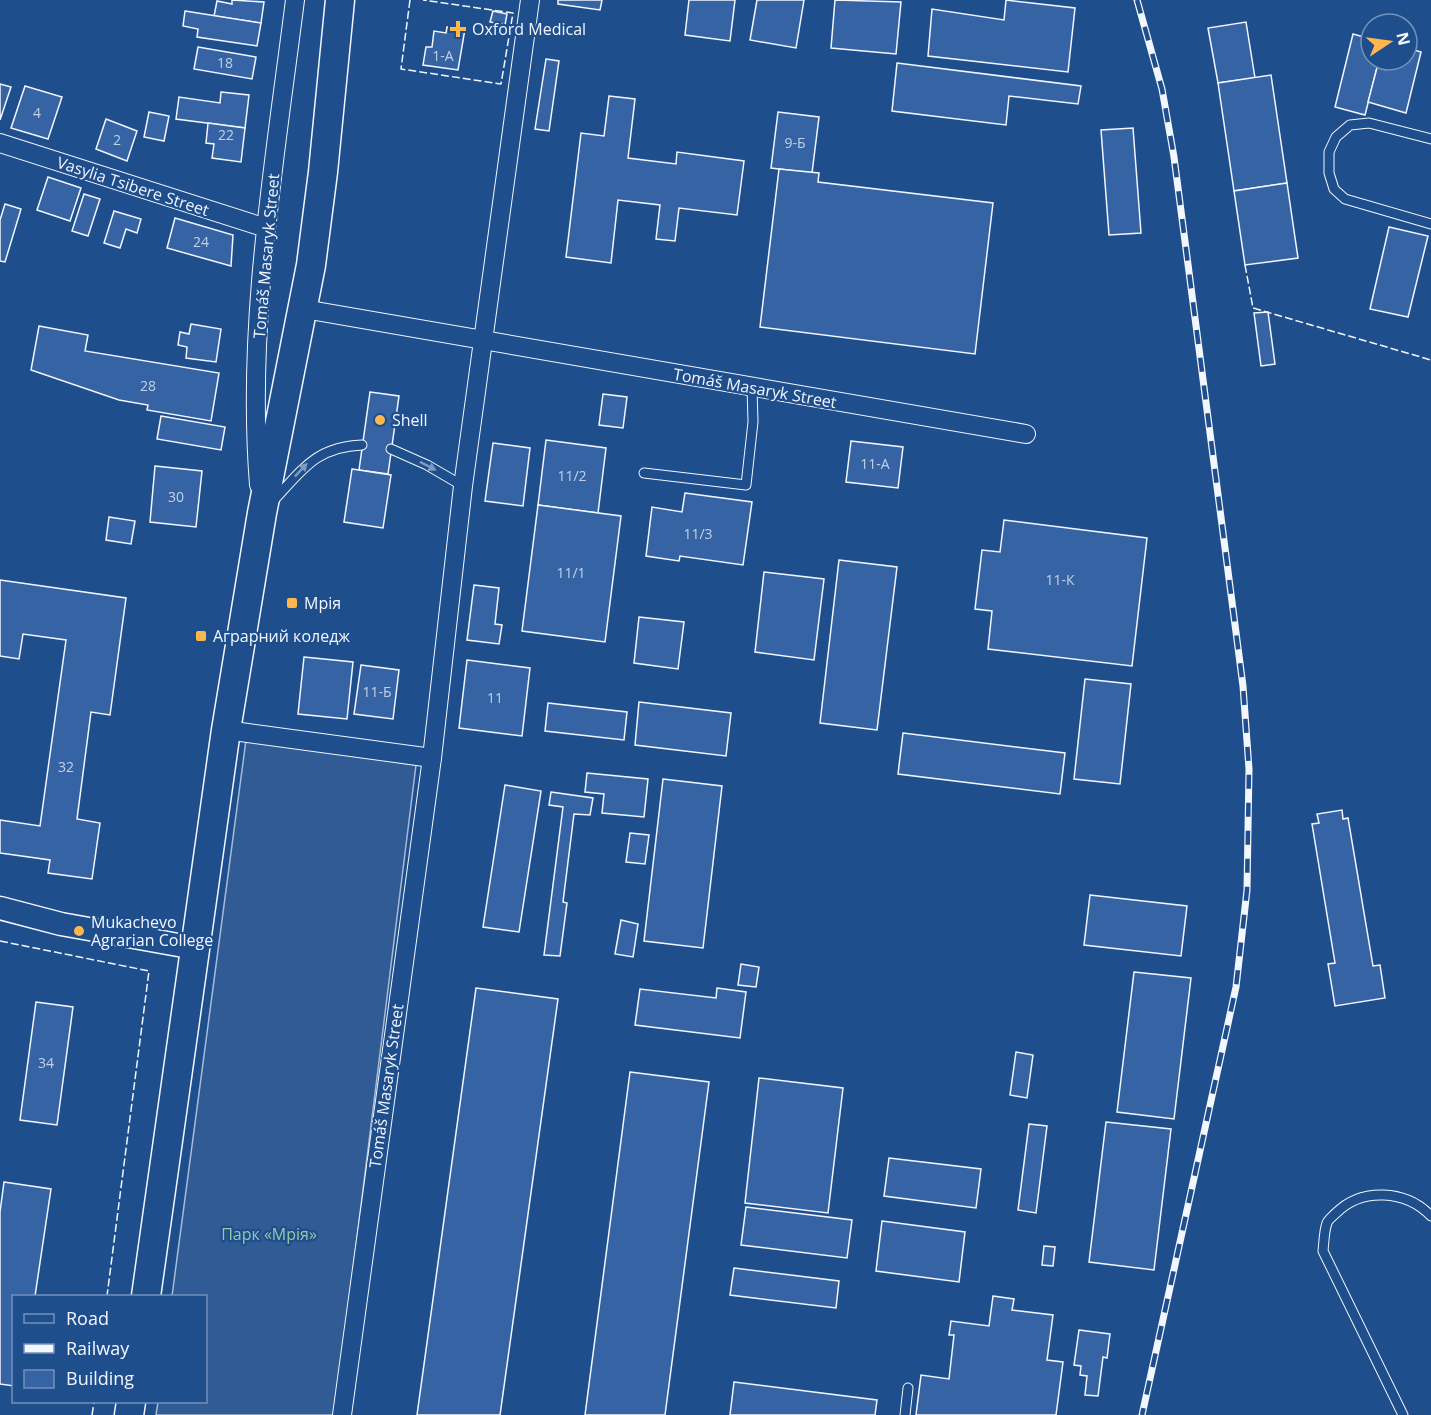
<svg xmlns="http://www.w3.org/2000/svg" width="1431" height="1415" font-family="'Open Sans',sans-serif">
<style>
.built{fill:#305b95;stroke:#a8bbd7;stroke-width:1.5}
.building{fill:#3563a3;stroke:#f2f6ff;stroke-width:1.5}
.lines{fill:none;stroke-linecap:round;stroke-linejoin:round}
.service-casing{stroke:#f2f6ff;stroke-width:11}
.minor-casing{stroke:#f2f6ff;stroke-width:20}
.tertiary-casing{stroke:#f2f6ff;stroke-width:25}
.primary-casing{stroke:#f2f6ff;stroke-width:31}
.service{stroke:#1f4e8c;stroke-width:9}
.minor{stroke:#1f4e8c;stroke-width:18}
.tertiary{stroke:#1f4e8c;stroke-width:22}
.primary{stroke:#1f4e8c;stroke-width:28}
.rail-casing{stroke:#f2f6ff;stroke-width:7}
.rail{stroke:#1f4e8c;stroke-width:4.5;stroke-dasharray:14;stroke-linecap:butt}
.fence{stroke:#f2f6ff;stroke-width:1.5;stroke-dasharray:8 3;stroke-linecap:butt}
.oneway{fill:#7e9ac0}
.poi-dot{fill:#ffb74d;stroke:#1f4e8c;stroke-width:2}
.labels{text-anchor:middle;stroke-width:4.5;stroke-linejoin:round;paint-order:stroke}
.number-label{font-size:14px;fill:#c3d1e8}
.poi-label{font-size:16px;fill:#f2f6ff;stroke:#1f4e8c;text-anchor:start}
.street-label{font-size:16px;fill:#f2f6ff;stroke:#1f4e8c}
.park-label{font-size:16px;fill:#97c8a6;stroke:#1f4e8c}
</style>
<rect width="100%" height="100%" fill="#1f4e8c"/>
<!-- built -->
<polygon class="built" points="246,740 416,765 343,1350 334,1415 156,1415 158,1402 206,1402 206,1296 172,1296"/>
<!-- building -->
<g class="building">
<polygon points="232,0 264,2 261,23 214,16 217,1 232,4"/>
<polygon points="558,0 602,0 600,10 558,4"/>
<polygon points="689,0 735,0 730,41 685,35"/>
<polygon points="757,0 804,0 796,48 750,40"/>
<polygon points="835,0 901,2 896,54 831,48"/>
<polygon points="1006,0 1075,8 1068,72 928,56 932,9 1004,20"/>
<polygon points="185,11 261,23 257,46 197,37 198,29 183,26"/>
<polygon points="493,11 507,14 505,25 490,22"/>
<polygon points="1246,22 1255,78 1218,83 1208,28"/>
<polygon points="447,27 465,29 458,70 423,65 426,47 432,47 434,31 446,33"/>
<polygon points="1353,34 1371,39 1371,60 1379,60 1365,115 1335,107"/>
<polygon points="198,47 256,57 252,79 194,69"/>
<polygon points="1407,48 1421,52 1406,113 1368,102 1379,60 1407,60"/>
<polygon points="546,59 559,61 549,131 535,129"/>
<polygon points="897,63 1081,86 1078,104 1009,96 1006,125 892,111"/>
<polygon points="1271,75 1287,183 1234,191 1218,83"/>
<polygon points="0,84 11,87 0,120"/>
<polygon points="25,86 62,97 48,139 11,128"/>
<polygon points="221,92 249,95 245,128 176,119 179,97 220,103"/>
<polygon points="609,96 635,99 628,158 676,164 677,152 744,161 737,215 679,208 675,241 656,239 660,205 618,200 611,263 566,257 581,133 604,136"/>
<polygon points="149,112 169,116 164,141 144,137"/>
<polygon points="778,112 819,117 812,173 771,168"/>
<polygon points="106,119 137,131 127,161 96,149"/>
<polygon points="208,123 245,128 241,162 212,158 214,144 206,143"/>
<polygon points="1133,128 1141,233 1109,235 1101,130"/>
<polygon points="779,169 819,173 818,182 993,203 975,354 760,327"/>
<polygon points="48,177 81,188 70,221 37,210"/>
<polygon points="1287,183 1298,258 1245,265 1234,191"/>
<polygon points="84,194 100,199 88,236 72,231"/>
<polygon points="5,204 21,209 5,262 0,261 0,220"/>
<polygon points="114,211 141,219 137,233 126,229 120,248 104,243"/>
<polygon points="175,218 233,235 231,266 167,248"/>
<polygon points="1389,227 1428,236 1408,317 1370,309"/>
<polygon points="1268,312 1275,364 1261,366 1254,313"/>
<polygon points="191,324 221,329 216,362 186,358 187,347 178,345 180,332 189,334"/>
<polygon points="39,326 88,335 85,351 219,373 211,421 147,410 148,405 119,400 31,370"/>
<polygon points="370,392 399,396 388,474 359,470"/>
<polygon points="603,394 627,397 623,428 599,425"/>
<polygon points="161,416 225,427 221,450 157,439"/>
<polygon points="546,440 606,448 598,513 538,505"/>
<polygon points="851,441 903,447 898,488 846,482"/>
<polygon points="493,443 530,448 523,506 485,501"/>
<polygon points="155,466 202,471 196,527 150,522"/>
<polygon points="352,469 391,475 383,528 344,522"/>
<polygon points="685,493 752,502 743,565 680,556 679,561 646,556 652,507 682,512"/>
<polygon points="538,505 621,516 605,642 522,631"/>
<polygon points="109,517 135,521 131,544 106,540"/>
<polygon points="1004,520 1147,538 1132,666 988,649 992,611 975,609 982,550 1000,552"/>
<polygon points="839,560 897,567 877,730 820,723"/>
<polygon points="764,572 824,579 814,660 755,652"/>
<polygon points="0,580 126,598 110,715 91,712 77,819 100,823 92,879 48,873 50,860 0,853 0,820 40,826 66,640 23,634 19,659 0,656"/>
<polygon points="474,585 499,588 495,624 502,625 499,644 467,640"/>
<polygon points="639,617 684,622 678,669 634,663"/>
<polygon points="304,657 353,662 347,719 298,714"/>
<polygon points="467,660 530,668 522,736 459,728"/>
<polygon points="361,665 399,670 393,719 354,714"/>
<polygon points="1085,679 1131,684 1120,784 1074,779"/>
<polygon points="639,702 731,713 726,756 635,745"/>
<polygon points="548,703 627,712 624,740 545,731"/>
<polygon points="903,733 1065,753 1060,794 898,774"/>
<polygon points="587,773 648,779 644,817 602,813 604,794 585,792"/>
<polygon points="663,779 722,786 703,948 644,941"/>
<polygon points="505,785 541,791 519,932 483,927"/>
<polygon points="551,792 593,798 590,815 574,814 563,902 567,903 560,956 544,955 563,807 549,805"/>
<polygon points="1342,810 1343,819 1348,818 1373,966 1380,965 1385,998 1335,1006 1328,964 1335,963 1312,824 1319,823 1317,814"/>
<polygon points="630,833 649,835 645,864 626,862"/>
<polygon points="1090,895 1187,906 1181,956 1084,945"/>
<polygon points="621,920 638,924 633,957 615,954"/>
<polygon points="741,964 759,967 756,987 738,985"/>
<polygon points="1134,972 1191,978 1174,1119 1117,1112"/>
<polygon points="476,988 558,999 500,1415 417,1415"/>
<polygon points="717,988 746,992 740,1038 635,1025 640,989 716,998"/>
<polygon points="36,1002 73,1007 57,1125 20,1120"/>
<polygon points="1016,1052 1033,1055 1027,1098 1010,1095"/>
<polygon points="630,1072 709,1082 665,1415 585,1415"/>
<polygon points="759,1078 843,1088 828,1213 745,1203"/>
<polygon points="1106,1122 1171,1129 1154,1270 1089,1262"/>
<polygon points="1029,1124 1047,1126 1036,1213 1018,1210"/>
<polygon points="889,1158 981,1169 976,1208 884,1196"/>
<polygon points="4,1182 51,1189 35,1296 14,1296 14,1386 0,1384 0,1212"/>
<polygon points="746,1207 852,1220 847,1258 741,1245"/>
<polygon points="882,1221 965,1232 959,1282 876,1271"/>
<polygon points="1044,1246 1055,1247 1053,1266 1042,1265"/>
<polygon points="734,1268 839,1281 836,1308 730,1295"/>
<polygon points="993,1296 1014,1299 1012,1310 1053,1315 1047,1360 1063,1362 1056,1415 916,1415 921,1375 949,1379 954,1335 949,1335 951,1321 989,1326"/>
<polygon points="1079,1330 1110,1334 1107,1358 1103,1357 1098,1396 1085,1395 1087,1376 1080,1375 1081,1366 1074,1365"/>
<polygon points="734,1382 877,1400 875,1415 730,1415"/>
</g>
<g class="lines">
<!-- service casing -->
<g class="service-casing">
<g id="service">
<polyline points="1431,139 1369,123 1350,125 1336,137 1329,152 1329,173 1334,189 1345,199 1431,224"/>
<polyline points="391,449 427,465 463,486"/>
<polyline points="644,473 746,485 753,422 752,387"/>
<path d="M274,500C303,469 316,447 362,445"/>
<polyline points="905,1415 908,1388"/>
<path d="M1403,1415L1323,1251C1324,1242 1324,1231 1327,1223C1328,1220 1333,1216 1336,1213C1362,1187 1406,1190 1431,1216"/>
</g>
</g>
<!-- minor casing -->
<g class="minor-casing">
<g id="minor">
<polyline points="0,143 266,228"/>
<polyline points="304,309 1026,434"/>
<path d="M259,485C246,323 275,160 295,0"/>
<polyline points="226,730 432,758"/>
<polyline points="342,1415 432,758 463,486 530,0"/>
</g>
</g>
<!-- tertiary casing -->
<g class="tertiary-casing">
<polyline id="tertiary" points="0,908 61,924 195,948"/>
</g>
<!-- primary casing -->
<g class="primary-casing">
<g id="primary">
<polyline points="146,1296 226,730 262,513 311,265 323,172 340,0"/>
<polyline points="129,1415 131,1402"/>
</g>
</g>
<!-- service -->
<use href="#service" class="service"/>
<!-- minor -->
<use href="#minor" class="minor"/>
<!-- tertiary -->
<use href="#tertiary" class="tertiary"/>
<!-- primary -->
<use href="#primary" class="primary"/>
<!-- rail casing -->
<g class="rail-casing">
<polyline id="rail" points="1137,0 1162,89 1174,157 1243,686 1249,769 1247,890 1236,987 1142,1415"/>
</g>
<!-- rail -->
<use href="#rail" class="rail"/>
<!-- fence -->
<g class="fence">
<polyline points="410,0 401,69 501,84 513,13 423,0"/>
<polyline points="1245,265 1253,308 1431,360"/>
<polyline points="0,941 149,971 107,1296"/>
<polyline points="92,1415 94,1402"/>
</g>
</g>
<!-- one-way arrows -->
<defs><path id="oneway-solid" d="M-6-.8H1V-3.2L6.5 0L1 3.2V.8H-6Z" transform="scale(1.5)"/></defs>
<g class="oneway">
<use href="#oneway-solid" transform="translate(428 466) rotate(27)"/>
<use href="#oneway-solid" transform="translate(301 470) rotate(-47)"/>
</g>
<!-- markers -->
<g class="poi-dot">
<path d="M455 20h6v6h6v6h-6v6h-6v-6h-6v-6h6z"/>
<circle cx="380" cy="420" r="6"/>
<rect x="286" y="597" width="12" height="12" rx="3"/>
<rect x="195" y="630" width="12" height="12" rx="3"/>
<circle cx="79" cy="931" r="6"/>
</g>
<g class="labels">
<!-- number labels -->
<g class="number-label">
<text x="443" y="61">1-А</text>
<text x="225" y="68">18</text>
<text x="37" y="118">4</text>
<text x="226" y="140">22</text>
<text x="117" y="145">2</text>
<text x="795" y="148">9-Б</text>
<text x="201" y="247">24</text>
<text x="148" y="391">28</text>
<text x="875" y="469">11-А</text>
<text x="572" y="481">11/2</text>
<text x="176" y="502">30</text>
<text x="698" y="539">11/3</text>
<text x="571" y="578">11/1</text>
<text x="1060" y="585">11-К</text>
<text x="377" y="697">11-Б</text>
<text x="495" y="703">11</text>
<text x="66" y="772">32</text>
<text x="46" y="1068">34</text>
</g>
<!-- poi labels -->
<g class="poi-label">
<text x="472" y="35">Oxford Medical</text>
<text x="392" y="426">Shell</text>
<text x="304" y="609">Мрія</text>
<text x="213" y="642">Аграрний коледж</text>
<text x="91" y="928">Mukachevo<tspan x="91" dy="18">Agrarian College</tspan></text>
</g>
<!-- street labels -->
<g class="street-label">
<text transform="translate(133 186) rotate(18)" y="6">Vasylia Tsibere Street</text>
<text transform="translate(266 256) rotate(-85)" y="6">Tomáš Masaryk Street</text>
<text transform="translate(755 388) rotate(10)" y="6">Tomáš Masaryk Street</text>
<text transform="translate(386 1086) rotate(-82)" y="6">Tomáš Masaryk Street</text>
</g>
<!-- park labels -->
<g class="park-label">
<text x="269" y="1240">Парк «Мрія»</text>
</g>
</g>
<!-- legend -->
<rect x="12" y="1295" width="195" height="108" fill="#1f4e8c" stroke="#7391ba" stroke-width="1.5"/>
<rect x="24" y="1314" width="30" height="9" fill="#1f4e8c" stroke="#7391ba" stroke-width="1.5"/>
<text x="66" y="1325" font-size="18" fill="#f2f6ff">Road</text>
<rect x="24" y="1344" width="30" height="9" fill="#f2f6ff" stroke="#7391ba" stroke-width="1.5"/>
<text x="66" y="1355" font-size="18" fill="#f2f6ff">Railway</text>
<rect x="24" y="1370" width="30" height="18" fill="#3563a3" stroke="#7391ba" stroke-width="1.5"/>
<text x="66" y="1385" font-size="18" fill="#f2f6ff">Building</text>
<!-- north arrow -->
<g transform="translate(1389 42) rotate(77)"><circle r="28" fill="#1f4e8c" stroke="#7391ba" stroke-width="1.5"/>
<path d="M0-4.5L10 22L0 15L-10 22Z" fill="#ffb74d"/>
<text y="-9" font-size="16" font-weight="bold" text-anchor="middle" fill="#f2f6ff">N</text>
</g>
</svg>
